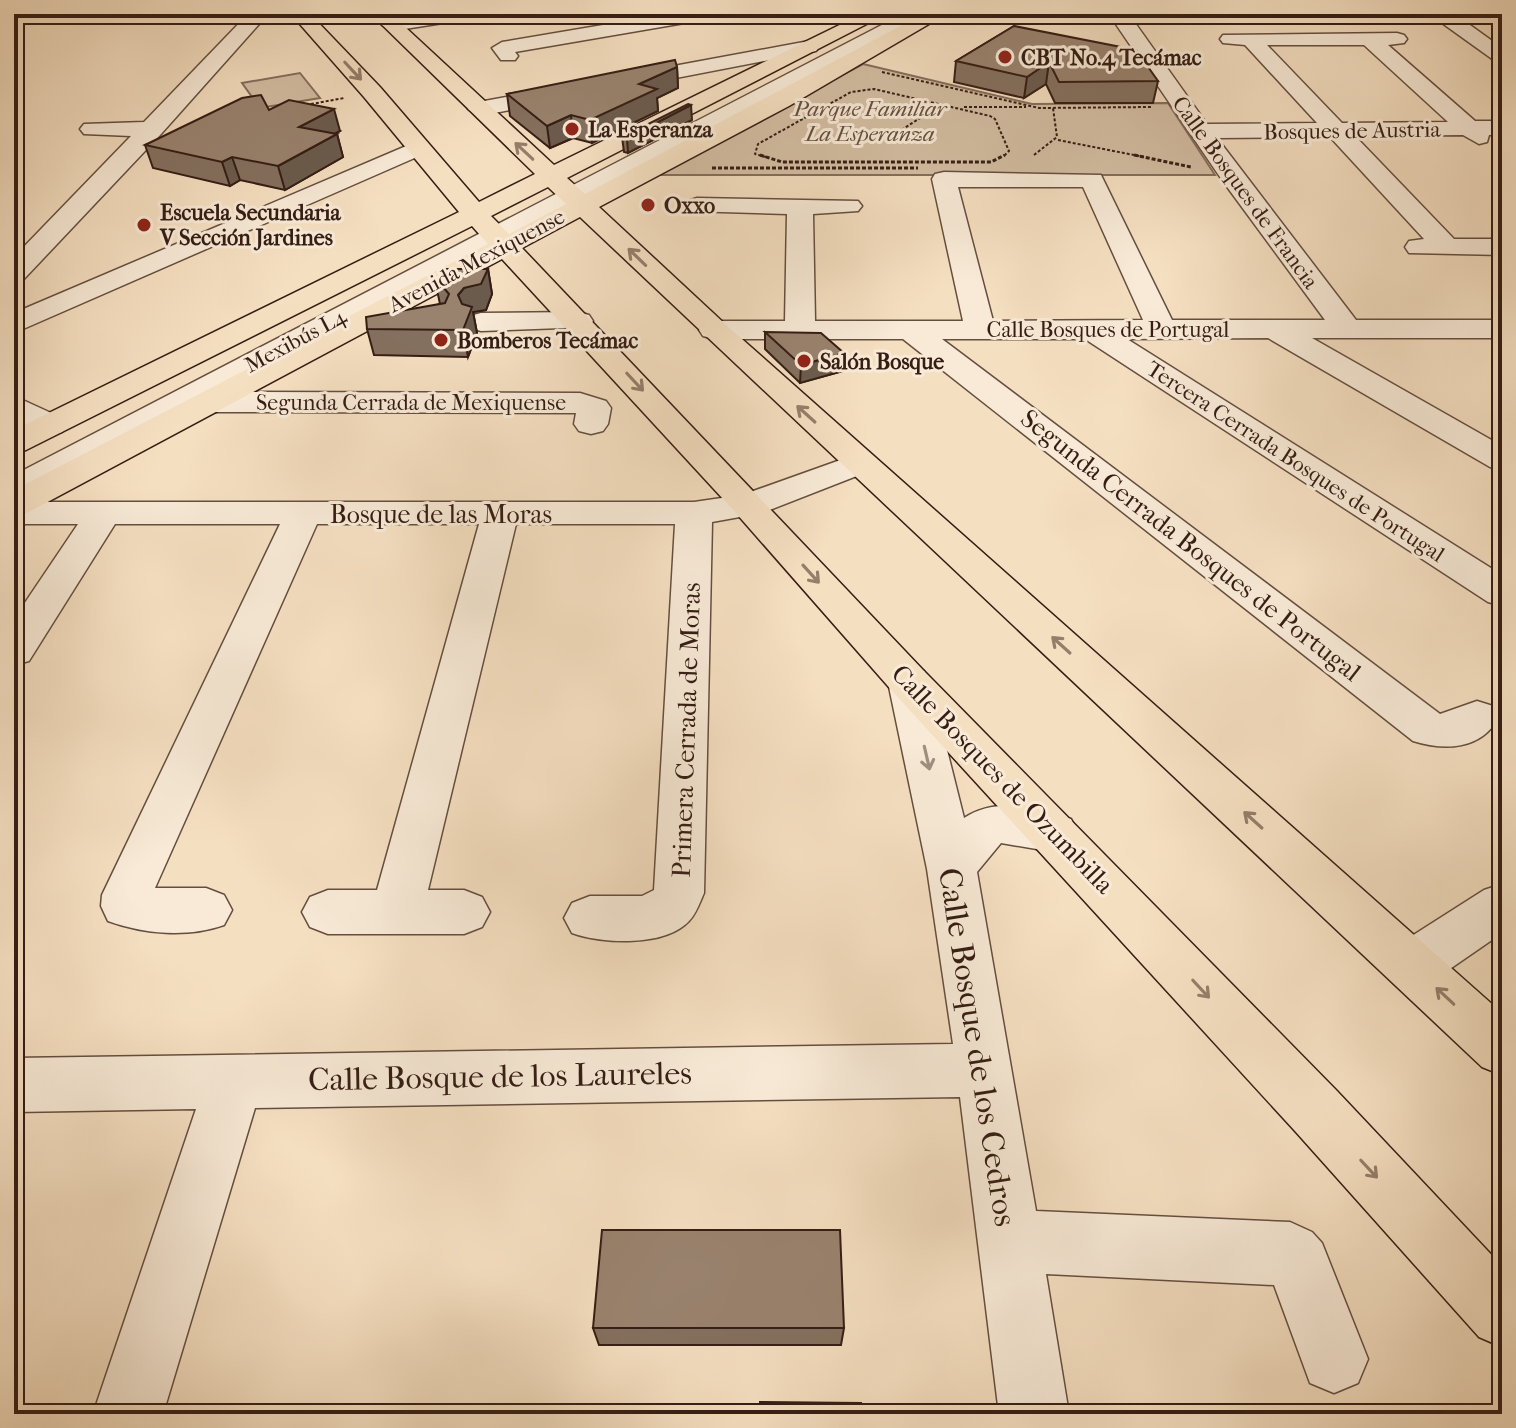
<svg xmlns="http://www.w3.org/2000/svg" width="1516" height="1428" font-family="'IM FELL French Canon',serif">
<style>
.green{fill:#d4bea4;stroke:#846e5c;stroke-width:2}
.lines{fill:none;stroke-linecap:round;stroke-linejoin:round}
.minor-casing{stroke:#654e3f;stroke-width:3}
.major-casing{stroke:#351d14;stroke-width:3}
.path-far1{stroke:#351d14;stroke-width:2;stroke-dasharray:3 2;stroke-linecap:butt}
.path{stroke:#351d14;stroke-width:3;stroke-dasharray:4 2;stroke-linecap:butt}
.minor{fill:#f8ead7;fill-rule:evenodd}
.major{fill:#f5dfc1;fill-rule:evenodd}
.wall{fill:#84705f;stroke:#351d14;stroke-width:2}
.shaded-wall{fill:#6b5b4d;stroke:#351d14;stroke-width:2}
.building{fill:#99826e;stroke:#351d14;stroke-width:2}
.oneway{stroke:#957e6a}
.oneway2{stroke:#a08e7f}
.poi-dot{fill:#8f2418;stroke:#f8ead7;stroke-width:3}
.labels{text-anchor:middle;stroke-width:6;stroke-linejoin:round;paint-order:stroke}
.far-poi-label{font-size:22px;font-weight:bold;fill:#351d14;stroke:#f8ead7;text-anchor:start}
.far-park-label{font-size:22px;font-style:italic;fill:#654d3f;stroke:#f8ead7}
.far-street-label{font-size:22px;fill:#351d14;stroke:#f8ead7}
.street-label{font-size:26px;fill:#351d14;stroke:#f8ead7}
.near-street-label{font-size:32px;fill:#351d14;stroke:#f8ead7}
</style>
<rect width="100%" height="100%" fill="#f5dfc1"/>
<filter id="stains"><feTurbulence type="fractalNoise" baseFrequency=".0025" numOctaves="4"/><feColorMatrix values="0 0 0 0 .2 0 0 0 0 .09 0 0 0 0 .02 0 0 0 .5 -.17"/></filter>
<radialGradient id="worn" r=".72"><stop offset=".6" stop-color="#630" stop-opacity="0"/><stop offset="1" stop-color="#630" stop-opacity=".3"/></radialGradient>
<!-- green -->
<g class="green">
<polygon points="863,64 1032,104 1168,103 1215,175 654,175"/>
<polygon points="300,73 320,98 260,108 242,83"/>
</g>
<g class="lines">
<!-- minor casing -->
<g class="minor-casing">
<g id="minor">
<polygon points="248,14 268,14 161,134 24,279 14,281 14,257 131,136 84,134 80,129 84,124 144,122"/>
<polygon points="426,14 471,14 462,20 392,31 382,25 385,21"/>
<polygon points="668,14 711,14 702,20 515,52 518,56 515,60 501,60 492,48 502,42"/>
<path d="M903,14H1218L1209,20H1133L1207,124L1317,123L1245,45L1223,43L1220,39L1223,35L1397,33L1404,35L1407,39L1404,43L1388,45L1475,121H1502V135H1489L1487,142L1479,144L1463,135L1355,136L1454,239H1502V255L1409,253L1405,247L1409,241L1424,239L1330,137L1217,138L1356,320H1502V338H1312L1502,446V470L1490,467L1268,338L1127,339L1502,575V606L1488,602L1085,339H942L1440,714L1477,701L1493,706L1499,717C1481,750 1445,751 1413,741L903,339H714L703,336L699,330L703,324L714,321H785L787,214L688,211L684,206L688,201L697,198L858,201L862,206L858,211L813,214L815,321H963L932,179L935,174L944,172L1101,175L1172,320H1325L1222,180L1113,20L934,22L925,17L220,392L580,393L606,401L611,408L608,424L603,431L591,434L579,431L574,424L576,413L211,412L197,405L27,497L14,500V475ZM1267,45H1364L1448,122L1342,123ZM958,187H1083L1143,320L993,321Z"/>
<polygon points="1442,15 1456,15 1502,48 1502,63 1495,61 1442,23 1439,19"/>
<polygon points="809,41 819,47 816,51 479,116 468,109 479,102"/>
<polygon points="418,141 426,143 430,148 426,153 14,333 14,313"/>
<polygon points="578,312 589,315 593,321 589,327 481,331 470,328 466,322 470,316 481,313"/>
<polygon points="14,396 62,418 67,425 62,432 50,435 38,432 14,419"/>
<path d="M860,453L872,456L877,463L872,470L762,513L712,522L704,893C700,902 696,914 689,921C665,947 602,944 572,933L564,918L572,903L590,896H642L654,890L675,524H516L428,890H464L482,897L490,912L482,927L464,934H328L310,927L302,912L310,897L328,890H377L479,524H317L155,888H206L224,895L232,910L224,925C187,938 144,934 108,921L101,906L102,895L280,524H115L29,661L14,665V619L78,524H14V502H694L742,495Z"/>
<path d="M909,667L924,671L930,682L964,818C997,796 1036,808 1071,819L1078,833L1071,847L1054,852L1001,843L977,872L1036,1211L1290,1222L1312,1232L1322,1243L1368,1359L1358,1383L1334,1393L1310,1383L1274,1285L1046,1274L1069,1414H999L960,1097L255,1108L163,1414H93L196,1109L14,1112V1058L953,1044L927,869L888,682L894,671Z"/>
<polygon points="1502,884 1502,933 1431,982 1412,988 1393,982 1385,965 1393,948 1484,890"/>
</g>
</g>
<!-- major casing -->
<g class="major-casing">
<path id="major" d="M291,14H310L380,87L479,202L535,174L371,14H391L554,165L862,14H886L567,178L585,194L923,14H946L789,106L599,207L725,324L1502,1013V1075L1482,1067L580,217L522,248L924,671L1337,1091L1502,1266V1347L1479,1337L1295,1131L894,693L736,513L502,259L27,513L14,516V490L488,244L472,226L26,450L14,453V430L459,212L364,97ZM548,187L566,204L509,234L491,216Z"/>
</g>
<!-- path-far1 -->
<g class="path-far1">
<polyline points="882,72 1039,108 1152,107"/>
<polyline points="306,105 344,98"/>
<polyline points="964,107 1026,107"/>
<polyline points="889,138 934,109 946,107"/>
<polyline points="1058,140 1144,157"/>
<polyline points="1034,155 1057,137 1053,108"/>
<polyline points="766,157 755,154 758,144 851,92 874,89 990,116 995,119 1009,151 1003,157"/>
</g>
<!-- path -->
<g class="path">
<polyline points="760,155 782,162 991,162 1005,155"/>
<polyline points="1134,155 1191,167"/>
<polyline points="712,168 918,168"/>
</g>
<!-- minor -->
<use href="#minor" class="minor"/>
<!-- major -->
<use href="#major" class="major"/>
</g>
<!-- wall -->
<g class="wall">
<polygon points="1014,26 1158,81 1153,103 1055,103 1046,84 1024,98 954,82 956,61"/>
<polygon points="677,67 678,88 657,98 658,111 592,143 573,138 550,148 510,116 507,94"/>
<polygon points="269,110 340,131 335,134 337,134 343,157 285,190 240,180 230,186 153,168 145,145"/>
<polygon points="692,120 628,153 624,152 622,137"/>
<polygon points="488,269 492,294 486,310 473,312 477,333 468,357 374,355 367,329 440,304 436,285"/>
<polygon points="765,332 843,371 800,383 765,349"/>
<polygon points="593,1328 844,1328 841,1345 599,1345"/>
</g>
<!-- shaded-wall -->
<g class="shaded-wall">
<polygon points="1049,62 1046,84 1024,98 1027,77"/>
<polygon points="677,67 678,88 657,98 658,111 592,143 590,120 639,84"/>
<polygon points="691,105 692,120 628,153 627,138"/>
<polygon points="334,109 340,131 305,149 299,127"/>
<polygon points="571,115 573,138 550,148 547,126"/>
<polygon points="337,134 343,157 285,190 278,166"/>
<polygon points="232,157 240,180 230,186 222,162"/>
<polygon points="488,269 492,294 486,310 473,312 477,333 468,357 463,330 464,320 458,295 464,288"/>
<polygon points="844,353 843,371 800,383 801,365"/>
</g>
<!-- building -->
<g class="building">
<polygon points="1014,26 1136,50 1158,81 1059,82 1049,62 1027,77 956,61"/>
<polygon points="675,60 677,67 639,84 657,89 590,120 571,115 547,126 507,94"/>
<polygon points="261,95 269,110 289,100 334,109 299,127 337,134 278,166 232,157 222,162 145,145 242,98"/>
<polygon points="688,104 691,105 627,138 622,137"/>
<polygon points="444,269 488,269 481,284 464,288 458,295 462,304 472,307 463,330 367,329 366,317 445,303 449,294 443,287 436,285"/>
<polygon points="765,332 821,333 844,353 801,365"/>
<polygon points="602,1230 840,1230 844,1328 593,1328"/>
<polygon points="760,1402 861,1403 861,1414 760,1414"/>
<polygon points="566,1408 673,1410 673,1414 565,1414"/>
</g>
<!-- one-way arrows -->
<defs><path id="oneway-shaft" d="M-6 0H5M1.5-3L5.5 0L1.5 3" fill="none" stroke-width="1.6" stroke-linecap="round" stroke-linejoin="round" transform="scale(2)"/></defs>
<g class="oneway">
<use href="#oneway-shaft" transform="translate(353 71) rotate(47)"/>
<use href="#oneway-shaft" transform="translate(524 151) rotate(-137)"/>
<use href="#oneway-shaft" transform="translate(637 257) rotate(-136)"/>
<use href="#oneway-shaft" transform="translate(635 382) rotate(47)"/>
<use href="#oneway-shaft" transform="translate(806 414) rotate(-138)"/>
<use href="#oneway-shaft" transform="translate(811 574) rotate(48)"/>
<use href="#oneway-shaft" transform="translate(1061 645) rotate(-138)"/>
<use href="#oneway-shaft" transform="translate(1253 820) rotate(-138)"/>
<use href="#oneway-shaft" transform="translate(1201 989) rotate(47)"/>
<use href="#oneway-shaft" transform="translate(1445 996) rotate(-137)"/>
<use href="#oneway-shaft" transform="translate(1369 1169) rotate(47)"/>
</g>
<use class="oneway2" href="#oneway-shaft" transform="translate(927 758) rotate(77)"/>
<!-- markers -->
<g class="poi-dot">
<circle cx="1005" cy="57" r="8"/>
<circle cx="572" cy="129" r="8"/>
<circle cx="648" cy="205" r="8"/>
<circle cx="144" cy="225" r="8"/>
<circle cx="441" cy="340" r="8"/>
<circle cx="804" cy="361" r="8"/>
</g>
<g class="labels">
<!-- far-poi labels -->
<g class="far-poi-label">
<text x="1021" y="65">CBT No.4 Tecámac</text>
<text x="588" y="137">La Esperanza</text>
<text x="664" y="213">Oxxo</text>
<text x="160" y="220">Escuela Secundaria<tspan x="160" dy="25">V Sección Jardines</tspan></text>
<text x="457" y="348">Bomberos Tecámac</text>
<text x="820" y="369">Salón Bosque</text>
</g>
<!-- far-park labels -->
<g class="far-park-label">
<text x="870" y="116">Parque Familiar<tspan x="870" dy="25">La Esperanza</tspan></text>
</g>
<!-- far-street labels -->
<g class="far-street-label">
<text transform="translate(1352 130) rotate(-1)" y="8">Bosques de Austria</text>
<text transform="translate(1246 192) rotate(54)" y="8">Calle Bosques de Francia</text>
<text transform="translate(476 260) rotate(-28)" y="8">Avenida Mexiquense</text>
<text x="1108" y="337">Calle Bosques de Portugal</text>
<text transform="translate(295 340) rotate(-28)" y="8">Mexibús L4</text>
<text x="411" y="410">Segunda Cerrada de Mexiquense</text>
<text transform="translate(1296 461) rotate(33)" y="8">Tercera Cerrada Bosques de Portugal</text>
</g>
<!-- street labels -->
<g class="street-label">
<text x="441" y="523">Bosque de las Moras</text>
<text transform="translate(1191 545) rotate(38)" y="9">Segunda Cerrada Bosques de Portugal</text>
<text transform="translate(686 730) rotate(-88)" y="9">Primera Cerrada de Moras</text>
<text transform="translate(1003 779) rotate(46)" y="9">Calle Bosques de Ozumbilla</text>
</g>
<!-- near-street labels -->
<g class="near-street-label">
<text transform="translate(978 1047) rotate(81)" y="11">Calle Bosque de los Cedros</text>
<text transform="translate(500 1076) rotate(-1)" y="11">Calle Bosque de los Laureles</text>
</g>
</g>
<!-- margin -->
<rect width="1516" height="1428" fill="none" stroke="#f5dfc1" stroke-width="48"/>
<rect x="16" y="16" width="1484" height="1396" fill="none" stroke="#351d14" stroke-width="4"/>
<rect x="24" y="24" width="1468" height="1380" fill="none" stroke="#351d14" stroke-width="2"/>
<rect width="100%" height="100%" filter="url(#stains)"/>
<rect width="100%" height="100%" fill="url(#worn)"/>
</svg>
